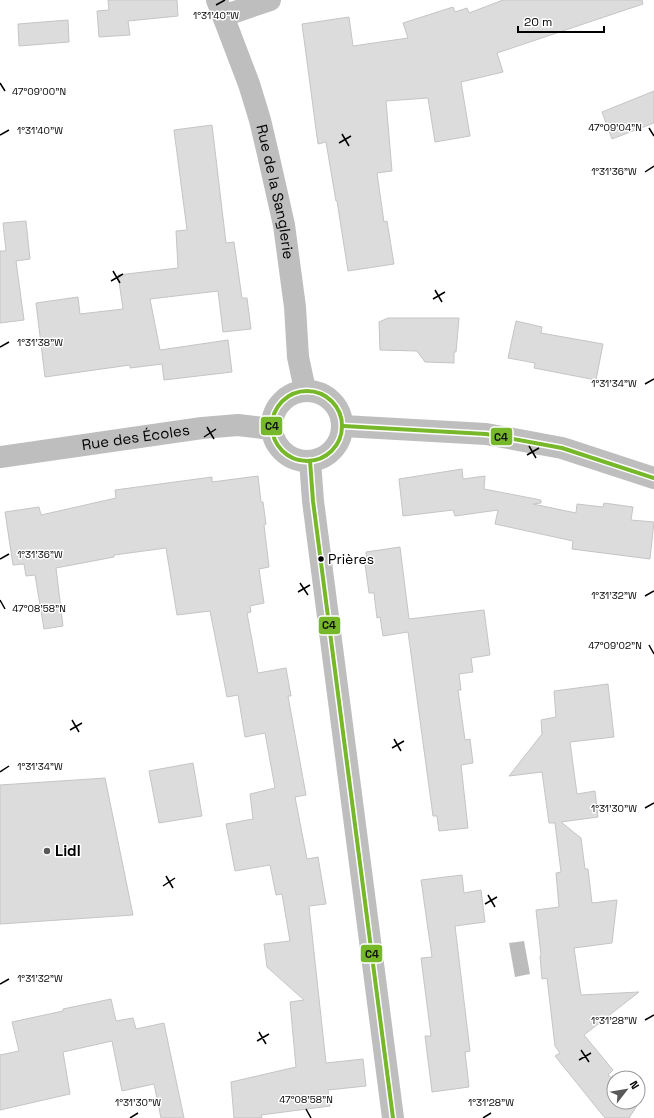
<svg xmlns="http://www.w3.org/2000/svg" width="654" height="1118" font-family="'Space Grotesk',sans-serif">
<style>
.water{fill:#bcbcbc}
.building{fill:#dcdcdc;stroke:#c5c5c5}
.lines{fill:none;stroke-linecap:round;stroke-linejoin:round}
.minor{stroke:#bebebe;stroke-width:22}
.bus-1-casing{stroke:#fff;stroke-width:7}
.bus-1{stroke:#76b82a;stroke-width:4}
.ticks{fill:none;stroke:#000;stroke-width:1.5}
.bus-dot{fill:#000;stroke:#fff;stroke-width:1.5}
.poi-dot{fill:#595959;stroke:#fff;stroke-width:1.5}
.labels{text-anchor:middle;stroke-width:3;stroke-linejoin:round;paint-order:stroke}
.bus-label{font-size:14px;fill:#000;stroke:#fff;text-anchor:start}
.street-label{font-size:15px;fill:#000;stroke:#fff}
.poi-label{font-size:15px;font-weight:bold;fill:#000;stroke:#fff;text-anchor:start}
.ticks-label{font-size:10px;text-anchor:middle;fill:#000;stroke:#fff;stroke-width:3;stroke-linejoin:round;paint-order:stroke}
.line-badge{stroke:#fff;stroke-width:1.5}
.pale-badge-label{font-size:11px;text-anchor:middle;font-weight:bold;fill:#111}
</style>
<rect width="100%" height="100%" fill="#fff"/>
<!-- water -->
<polygon class="water" points="524,941 530,974 515,977 509,943"/>
<!-- building -->
<g class="building">
<polygon points="108,0 177,0 178,16 128,21 130,35 99,37 97,11 109,10"/>
<polygon points="503,0 642,0 643,4 497,53 503,72 461,82 470,136 435,142 428,98 386,101 392,171 377,173 384,222 387,221 394,264 348,271 337,201 336,201 326,142 318,144 302,24 349,17 353,46 408,38 403,23 453,7 455,12 467,8 469,13"/>
<polygon points="68,20 69,42 19,46 18,24"/>
<polygon points="654,91 654,123 612,139 602,112"/>
<polygon points="212,125 226,243 234,242 242,298 247,298 251,329 223,332 218,291 150,299 160,350 228,340 232,372 164,380 162,364 130,368 130,365 45,377 36,303 78,297 80,314 123,309 118,275 178,268 176,231 187,230 174,130"/>
<polygon points="26,221 30,259 16,261 24,320 0,323 0,251 6,251 3,223"/>
<polygon points="388,318 459,318 456,352 454,352 454,363 425,362 417,351 380,350 379,322"/>
<polygon points="516,321 542,327 541,333 603,344 596,380 534,368 535,363 508,358"/>
<polygon points="462,469 463,479 485,476 484,489 541,500 541,503 533,504 576,513 577,504 603,507 604,503 633,507 631,520 654,522 650,559 572,549 573,541 495,524 498,510 455,516 453,510 403,516 399,479"/>
<polygon points="258,476 261,502 263,502 266,524 264,525 269,567 259,569 264,603 250,606 251,612 247,613 258,673 286,668 291,696 288,696 306,795 295,797 307,859 318,857 326,904 309,906 326,1063 363,1059 366,1086 328,1090 330,1106 261,1115 262,1118 234,1118 231,1082 296,1067 290,1002 304,1000 267,967 264,944 290,941 282,894 276,895 270,865 235,871 226,824 253,819 250,794 275,788 265,733 245,737 238,695 227,697 210,611 177,615 166,548 114,555 114,557 56,568 63,626 44,629 35,575 26,576 24,564 13,565 5,512 39,507 41,515 116,498 115,490 212,477 212,482"/>
<polygon points="400,547 409,619 484,610 490,655 471,658 473,672 459,674 461,690 458,690 465,740 470,739 473,763 461,765 468,828 439,831 437,816 433,816 408,632 383,636 380,617 377,618 374,593 369,593 365,564 367,564 366,552"/>
<polygon points="608,684 614,737 570,742 577,794 595,791 598,817 561,822 581,838 585,869 588,869 592,903 617,900 612,943 574,948 581,995 639,992 584,1035 613,1070 608,1075 614,1080 614,1102 638,1102 638,1099 640,1101 629,1118 605,1118 555,1056 560,1053 555,1046 547,978 542,979 540,956 541,955 536,910 559,907 556,873 561,872 555,823 549,823 542,772 509,776 542,734 541,720 556,717 554,691"/>
<polygon points="193,763 202,816 159,823 149,771"/>
<polygon points="105,778 133,915 0,924 0,785"/>
<polygon points="462,875 464,893 481,890 485,922 455,926 470,1051 465,1052 469,1087 432,1092 425,1036 431,1036 421,958 432,957 421,880"/>
<polygon points="111,999 116,1021 133,1018 136,1029 164,1023 184,1118 161,1118 154,1084 122,1091 112,1041 63,1052 70,1094 0,1110 0,1055 19,1051 12,1022 63,1011 63,1009"/>
</g>
<g class="lines">
<!-- minor -->
<g class="minor">
<path id="s1" d="M217,0L249,84L260,120L268,154L284,225L295,307L298,357L305,390"/>
<polyline points="223,16 270,0"/>
<circle cx="307" cy="426" r="35"/>
<polyline points="343,426 486,434 562,448 654,478"/>
<path id="s2" d="M0,457L202,428L238,425L271,429"/>
<polyline points="310,461 313,501 393,1118"/>
</g>
<!-- bus-1 casing -->
<g class="bus-1-casing">
<g id="bus-1">
<circle cx="307" cy="426" r="35"/>
<polyline points="343,426 486,434 562,448 654,478"/>
<polyline points="310,461 313,501 393,1118"/>
</g>
</g>
<!-- bus-1 -->
<use href="#bus-1" class="bus-1"/>
</g>
<!-- ticks -->
<path class="ticks" d="M216,5L225,0M0,83L5,91M649,128L654,136M342,134L349,146M0,135L9,130M339,143L351,136M645,172L654,166M113,271L120,283M111,281L123,274M435,290L442,302M433,299L445,292M0,347L9,342M645,384L654,379M207,427L214,439M204,437L216,429M529,446L536,458M527,455L539,448M0,559L9,554M300,583L308,595M298,592L310,585M645,596L654,591M0,600L5,609M649,645L654,654M72,720L79,732M70,730L82,723M394,739L401,751M392,748L404,741M0,772L9,766M645,808L654,803M166,876L173,888M163,886L175,878M488,895L495,907M485,904L497,897M0,984L9,979M645,1020L654,1015M259,1032L266,1044M257,1041L269,1034M581,1050L589,1062M579,1060L591,1053M306,1109L311,1118M130,1118L138,1113M483,1118L491,1113"/>
<!-- markers -->
<circle class="bus-dot" cx="321" cy="559" r="3.5"/>
<circle class="poi-dot" cx="47" cy="851" r="4"/>
<g class="labels">
<!-- bus labels -->
<g class="bus-label">
<text x="328" y="564">Prières</text>
</g>
<!-- street labels -->
<g class="street-label">
<text dy="5" stroke="none"><textPath href="#s1" startOffset="201">Rue de la Sanglerie</textPath></text>
<text dy="5" stroke="none"><textPath href="#s2" startOffset="137">Rue des Écoles</textPath></text>
</g>
<!-- poi labels -->
<g class="poi-label">
<text x="55" y="856">Lidl</text>
</g>
</g>
<g class="ticks-label">
<text x="216" y="19">1°31'40"W</text>
<text x="39" y="95">47°09'00"N</text>
<text x="615" y="131">47°09'04"N</text>
<text x="40" y="134">1°31'40"W</text>
<text x="614" y="175">1°31'36"W</text>
<text x="40" y="346">1°31'38"W</text>
<text x="614" y="387">1°31'34"W</text>
<text x="40" y="558">1°31'36"W</text>
<text x="614" y="599">1°31'32"W</text>
<text x="39" y="612">47°08'58"N</text>
<text x="615" y="649">47°09'02"N</text>
<text x="40" y="770">1°31'34"W</text>
<text x="614" y="812">1°31'30"W</text>
<text x="40" y="982">1°31'32"W</text>
<text x="614" y="1024">1°31'28"W</text>
<text x="306" y="1103">47°08'58"N</text>
<text x="138" y="1106">1°31'30"W</text>
<text x="491" y="1106">1°31'28"W</text>
</g>
<g class="line-badge">
<rect x="260" y="416" width="23" height="20" rx="4" fill="#76b82a"/>
<rect x="490" y="427" width="23" height="19" rx="4" fill="#76b82a"/>
<rect x="318" y="616" width="23" height="19" rx="4" fill="#76b82a"/>
<rect x="360" y="944" width="23" height="19" rx="4" fill="#76b82a"/>
</g>
<g class="pale-badge-label">
<text x="272" y="430">C4</text>
<text x="501" y="441">C4</text>
<text x="329" y="629">C4</text>
<text x="372" y="958">C4</text>
</g>
<!-- north arrow -->
<g transform="translate(626 1090) rotate(59)"><circle r="19" fill="#ffffff" stroke="#999999"/>
<path d="M0-3L7 15L0 10L-7 15Z" fill="#595959"/>
<text y="-6" font-size="11" font-weight="bold" text-anchor="middle" fill="#000000">N</text>
</g>
<!-- scale -->
<path d="M518 26v6h86v-6" fill="none" stroke="#000000" stroke-width="2"/>
<text x="524" y="26" font-size="12" fill="#000000" stroke="#ffffff" stroke-width="3" paint-order="stroke">20 m</text>
</svg>
